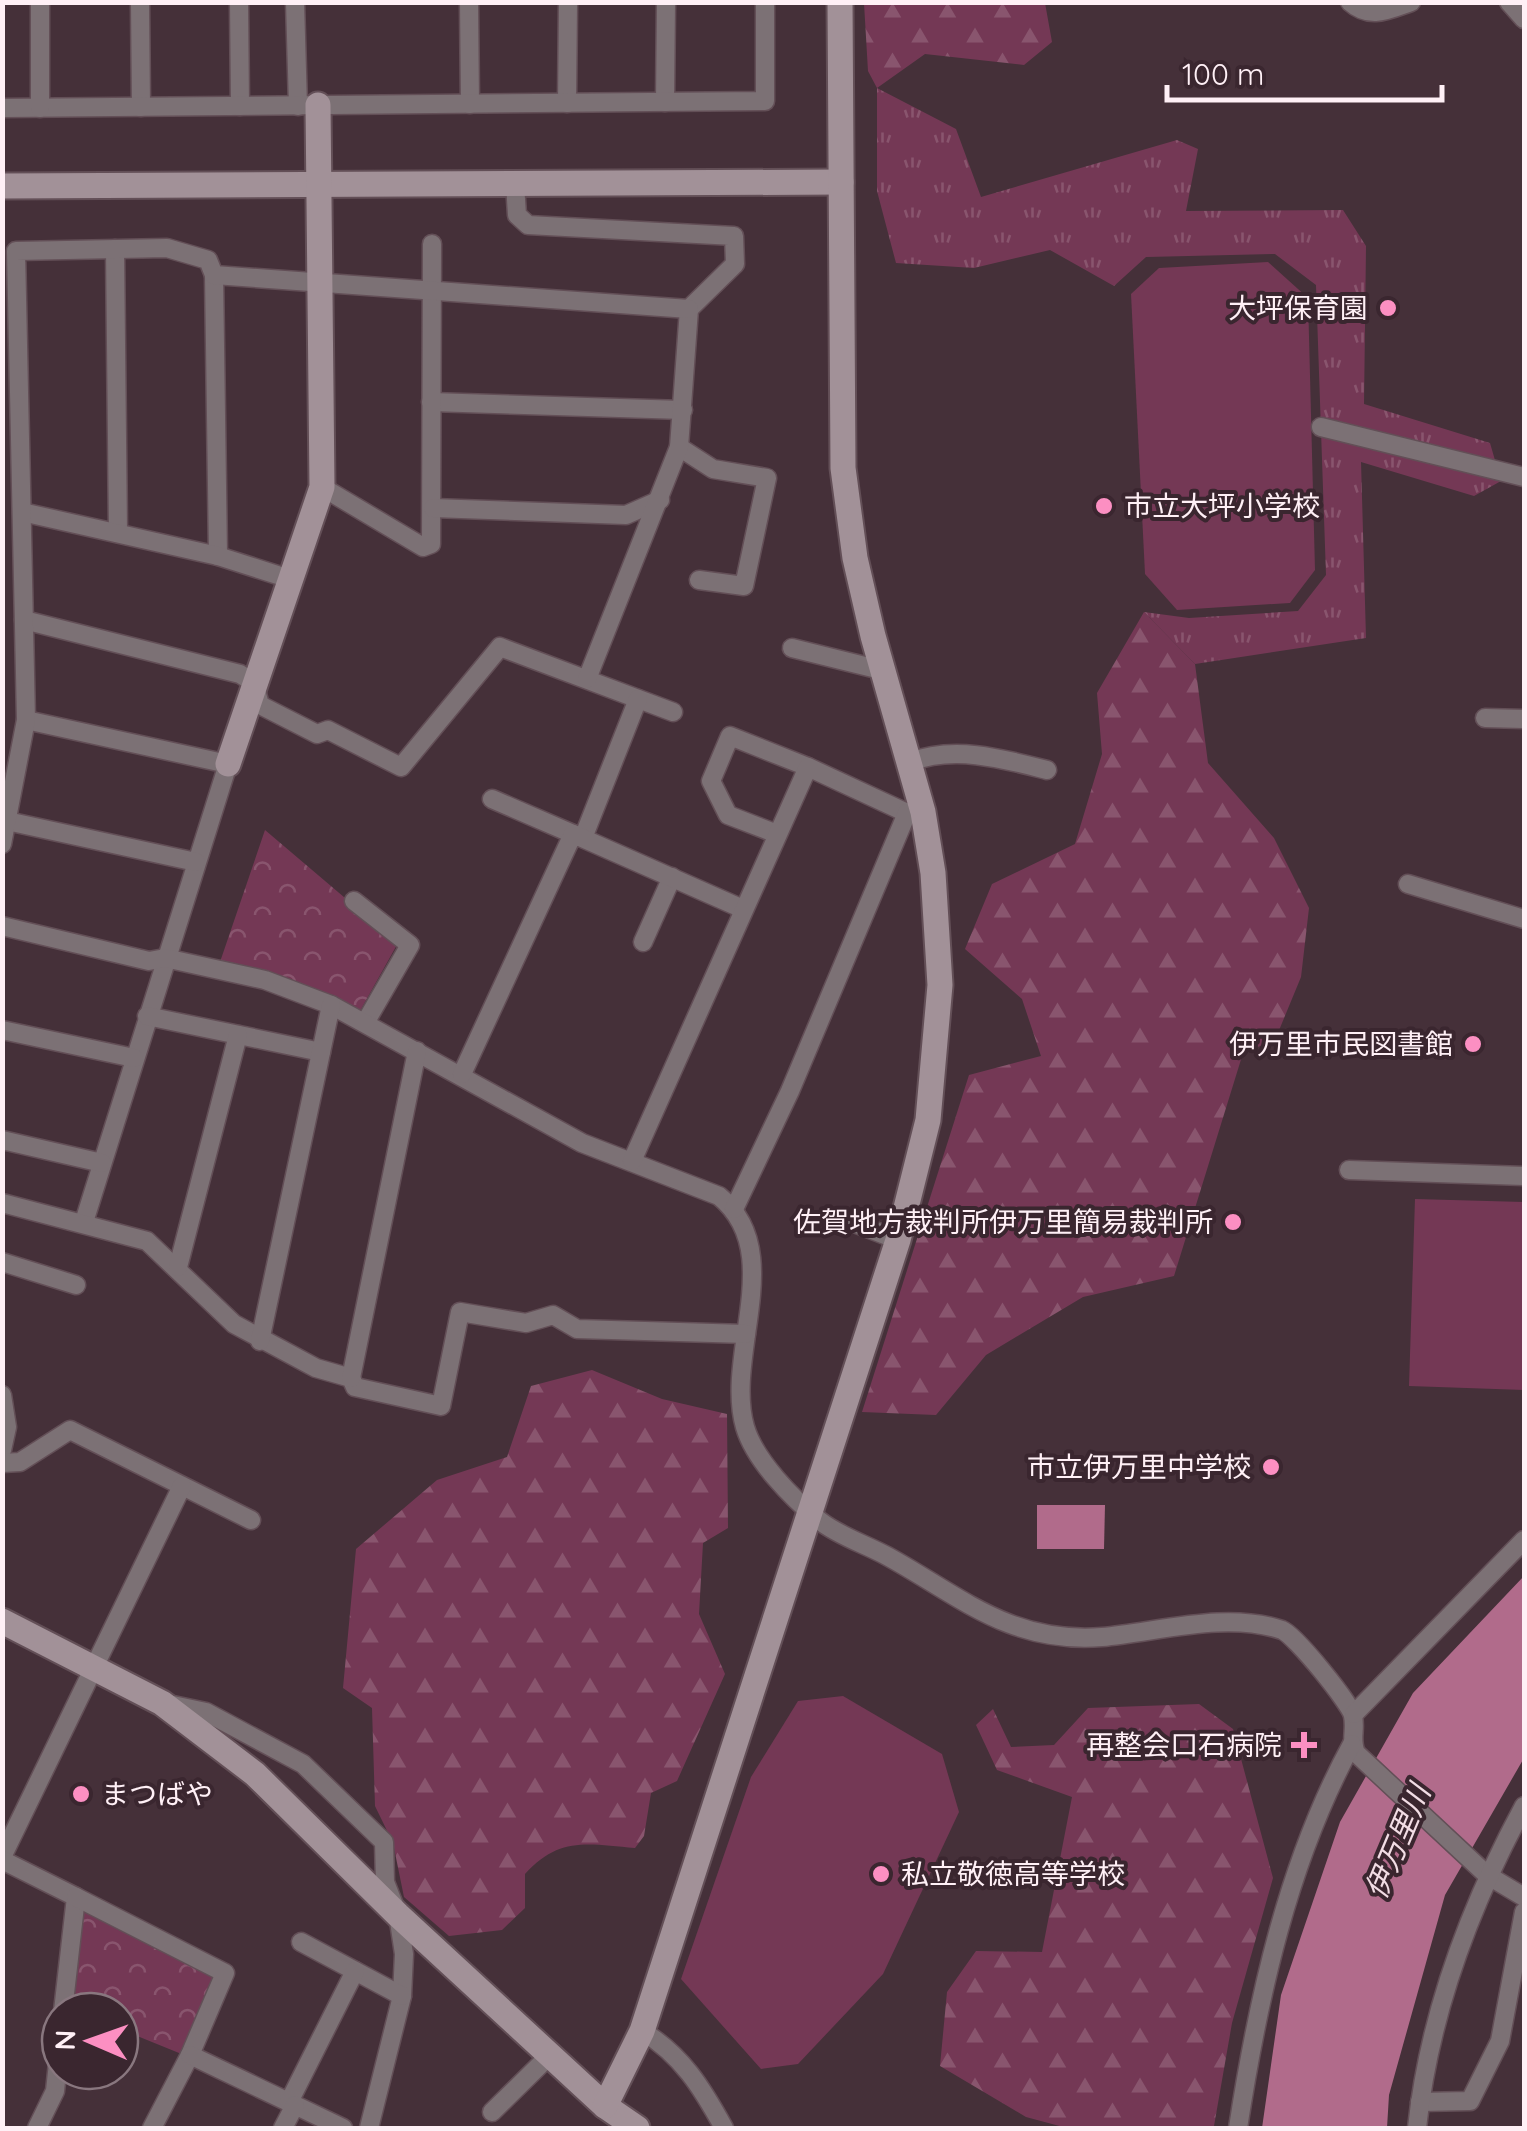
<svg xmlns="http://www.w3.org/2000/svg" width="1527" height="2131" font-family="Quicksand,'Noto Sans JP',sans-serif">
<style>
.grass{fill:url(#grass-tufts)}
.forest{fill:url(#forest-firs)}
.park{fill:url(#park-crowns)}
.pitch{fill:#743855}
.water{fill:#b16b8b}
.lines{fill:none;stroke-linecap:round;stroke-linejoin:round}
.street-casing{stroke:#634f57;stroke-width:21}
.secondary-casing{stroke:#634f57;stroke-width:29}
.street{stroke:#7c7175;stroke-width:18}
.secondary{stroke:#a29198;stroke-width:25}
.poi-dot{fill:#fc8fc2;stroke:#3a262f;stroke-width:4}
.labels{text-anchor:middle;stroke-width:8;stroke-linejoin:round;paint-order:stroke}
.poi-label{font-size:28px;fill:#fff0f6;stroke:#3a262f;text-anchor:end}
.water-label{font-size:30px;font-style:italic;fill:#f2dde5;stroke:#3a262f}
</style>
<defs>
<pattern id="grass-tufts" width="24" height="20" patternUnits="userSpaceOnUse" patternTransform="scale(2.5)"><rect width="24" height="20" fill="#743855"/><path d="M3 7l-1-3M5 7V3M7 7l1-3M15 17l-1-3M17 17v-4M19 17l1-3" fill="none" stroke="#89556e"/></pattern>
<pattern id="forest-firs" width="22" height="20" patternUnits="userSpaceOnUse" patternTransform="scale(2.5)"><rect width="22" height="20" fill="#743855"/><path d="M5 1l3.5 6h-7zM16 11l3.5 6h-7z" fill="#89556e"/></pattern>
<pattern id="park-crowns" width="20" height="18" patternUnits="userSpaceOnUse" patternTransform="scale(2.5)"><rect width="20" height="18" fill="#743855"/><path d="M2 6a3 3 0 1 1 6 0M12 15a3 3 0 1 1 6 0" fill="none" stroke="#89556e"/></pattern>
</defs>
<rect width="100%" height="100%" fill="#453039"/>
<!-- grass -->
<polygon class="grass" points="877,88 956,129 981,197 1177,140 1198,149 1186,211 1343,210 1366,246 1364,404 1490,443 1501,481 1474,496 1361,462 1366,638 1195,664 1144,612 1189,618 1298,611 1326,575 1316,285 1275,254 1146,257 1114,286 1050,250 974,268 896,263 877,191"/>
<!-- forest -->
<g class="forest">
<polygon points="864,3 1045,3 1052,42 1024,65 925,54 877,88 868,71"/>
<polygon points="1144,612 1195,664 1208,763 1274,838 1309,908 1301,977 1275,1040 1243,1053 1174,1276 1083,1297 986,1355 936,1415 862,1412 969,1075 1041,1056 1022,999 965,949 992,884 1075,844 1102,754 1097,693"/>
<path d="M592,1370L662,1399L727,1414L728,1528L703,1543L699,1614L725,1674L677,1781L651,1793L644,1836L635,1848C588,1844 559,1836 525,1874V1908L502,1930L449,1936L404,1897L393,1843L375,1806L372,1708L343,1688L356,1549L437,1480L507,1457L531,1386Z"/>
<polygon points="1199,1704 1233,1729 1273,1878 1232,2023 1214,2126 1067,2128 1026,2117 940,2066 947,1992 976,1951 1042,1952 1072,1797 997,1770 976,1725 993,1709 1011,1747 1054,1745 1088,1708"/>
</g>
<!-- park -->
<g class="park">
<polygon points="265,830 398,943 360,1011 283,977 220,962"/>
<polygon points="81,1908 219,1978 184,2055 120,2029 120,2011 72,2010"/>
</g>
<!-- pitch -->
<g class="pitch">
<polygon points="1268,262 1308,298 1315,570 1290,603 1177,610 1145,574 1131,294 1159,268"/>
<polygon points="1415,1199 1524,1202 1524,1390 1409,1386"/>
<polygon points="843,1696 942,1754 959,1812 883,1974 798,2064 761,2069 681,1979 751,1777 798,1701"/>
</g>
<!-- water -->
<g class="water">
<polygon points="1037,1505 1105,1505 1104,1549 1037,1549"/>
<polygon points="1524,1576 1524,1758 1445,1895 1389,2095 1387,2128 1262,2128 1281,1995 1340,1822 1413,1693"/>
</g>
<g class="lines">
<!-- street casing -->
<g class="street-casing">
<g id="street">
<polyline points="140,2 141,107"/>
<polyline points="239,2 240,106"/>
<polyline points="295,2 298,106"/>
<polyline points="469,2 470,104"/>
<path d="M1350,2C1370,20 1388,10 1411,2"/>
<polyline points="1509,2 1524,19"/>
<polyline points="665,102 666,2"/>
<polyline points="567,103 568,2"/>
<polyline points="2,108 765,101 765,2"/>
<polyline points="40,108 40,2"/>
<polyline points="515,184 517,215 528,225 734,236 735,264 689,309"/>
<polyline points="115,249 118,533"/>
<polyline points="214,275 218,556"/>
<polyline points="431,402 683,410"/>
<polyline points="1321,427 1524,477"/>
<polyline points="679,447 713,469 767,478 744,586 699,580"/>
<polyline points="322,487 423,547 431,544 432,244"/>
<polyline points="433,508 626,515 660,500"/>
<polyline points="22,512 218,556 290,579"/>
<polyline points="24,620 240,674 254,683 260,705 317,734 328,730 401,767 500,647 673,712"/>
<polyline points="792,648 881,670"/>
<polyline points="587,679 679,447 689,309"/>
<polyline points="1485,718 1524,719"/>
<polyline points="26,720 228,764 84,1222"/>
<path d="M911,762C954,745 1004,759 1047,770"/>
<polyline points="492,799 573,834"/>
<polyline points="7,821 196,862"/>
<polyline points="777,834 728,815 711,781 730,736 808,767"/>
<polyline points="583,838 638,699"/>
<polyline points="2,844 26,720 16,251 167,248 208,260 214,275 689,309"/>
<polyline points="1408,884 1524,919"/>
<polyline points="354,901 410,945 365,1023"/>
<path d="M2,926L149,961L165,958L265,980L331,1005L582,1143L719,1196C788,1252 724,1354 745,1427C755,1461 793,1499 820,1521C839,1536 865,1544 887,1556C960,1596 1010,1644 1102,1637C1158,1632 1226,1611 1282,1630C1295,1635 1351,1704 1353,1716C1356,1730 1350,1740 1356,1753L1487,1875L1524,1897"/>
<polyline points="643,942 672,877"/>
<polyline points="147,1016 321,1052"/>
<polyline points="2,1030 134,1058"/>
<polyline points="462,1074 573,834 743,909"/>
<polyline points="2,1140 102,1163"/>
<polyline points="632,1161 808,767 907,813"/>
<polyline points="1349,1170 1524,1176"/>
<polyline points="2,1203 147,1241 234,1324 316,1368 351,1378 355,1387 441,1406 460,1312 526,1323 553,1315 577,1329 746,1334"/>
<polyline points="734,1209 790,1091 907,813 914,812"/>
<polyline points="839,1217 898,1240"/>
<polyline points="2,1262 76,1285"/>
<polyline points="178,1267 238,1035"/>
<polyline points="260,1341 331,1005"/>
<polyline points="351,1378 417,1051"/>
<polyline points="2,1395 7,1427 2,1450"/>
<polyline points="2,1463 20,1462 70,1430 251,1520"/>
<polyline points="168,1704 206,1712 303,1764 384,1842 385,1882 398,1915 404,1954 402,1996 369,2128"/>
<polyline points="1354,1714 1524,1540"/>
<polyline points="2,1857 182,1486"/>
<polyline points="2,1860 76,1897 63,2011"/>
<polyline points="76,1897 225,1973 190,2055 152,2128"/>
<polyline points="301,1942 402,1996"/>
<path d="M642,2031C682,2055 702,2088 724,2128"/>
<polyline points="190,2055 343,2128"/>
<polyline points="289,2102 355,1971"/>
<polyline points="1420,2102 1470,2101 1500,2041 1524,1912"/>
<polyline points="492,2112 550,2055"/>
<polyline points="37,2128 55,2091 60,2044"/>
<polyline points="283,2128 295,2105"/>
<path d="M1238,2128C1258,1998 1288,1861 1352,1744"/>
<path d="M1417,2128C1429,2014 1470,1906 1524,1806"/>
</g>
</g>
<!-- secondary casing -->
<g class="secondary-casing">
<g id="secondary">
<polyline points="2,186 841,182"/>
<polyline points="228,764 322,487 318,105"/>
<polyline points="2,1621 162,1703 255,1774 398,1915 605,2106 637,2128"/>
<polyline points="605,2106 642,2031 898,1240 928,1120 940,985 933,873 923,812 873,636 855,558 843,468 840,2"/>
</g>
</g>
<!-- street -->
<use href="#street" class="street"/>
<!-- secondary -->
<use href="#secondary" class="secondary"/>
</g>
<!-- markers -->
<g class="poi-dot">
<circle cx="1388" cy="308" r="10"/>
<circle cx="1104" cy="506" r="10"/>
<circle cx="1473" cy="1044" r="10"/>
<circle cx="1233" cy="1222" r="10"/>
<circle cx="1271" cy="1467" r="10"/>
<path d="M1299 1730h10v10h10v10h-10v10h-10v-10h-10v-10h10z"/>
<circle cx="81" cy="1794" r="10"/>
<circle cx="881" cy="1874" r="10"/>
</g>
<g class="labels">
<!-- poi labels -->
<g class="poi-label">
<text x="1368" y="318">大坪保育園</text>
<text x="1124" y="516" text-anchor="start">市立大坪小学校</text>
<text x="1453" y="1054">伊万里市民図書館</text>
<text x="1213" y="1232">佐賀地方裁判所伊万里簡易裁判所</text>
<text x="1251" y="1477">市立伊万里中学校</text>
<text x="1282" y="1755">再整会口石病院</text>
<text x="101" y="1804" text-anchor="start">まつばや</text>
<text x="901" y="1884" text-anchor="start">私立敬徳高等学校</text>
</g>
<!-- water labels -->
<g class="water-label">
<text transform="translate(1398 1842) rotate(-67)" y="10">伊万里川</text>
</g>
</g>
<!-- border -->
<rect width="1527" height="2131" fill="none" stroke="#fff0f6" stroke-width="10"/>
<!-- north arrow -->
<g transform="translate(90 2041) rotate(272)"><circle r="48" fill="#3a262f" stroke="#89777f" stroke-width="2.5"/>
<path d="M0-8L18 38L0 25L-18 38Z" fill="#fc8fc2"/>
<text y="-15" font-size="28" font-weight="bold" text-anchor="middle" fill="#fff0f6">N</text>
</g>
<!-- scale -->
<path d="M1167 85v15h275v-15" fill="none" stroke="#fff0f6" stroke-width="5"/>
<text x="1182" y="85" font-size="30" fill="#fff0f6" stroke="#3a262f" stroke-width="8" paint-order="stroke">100 m</text>
</svg>
